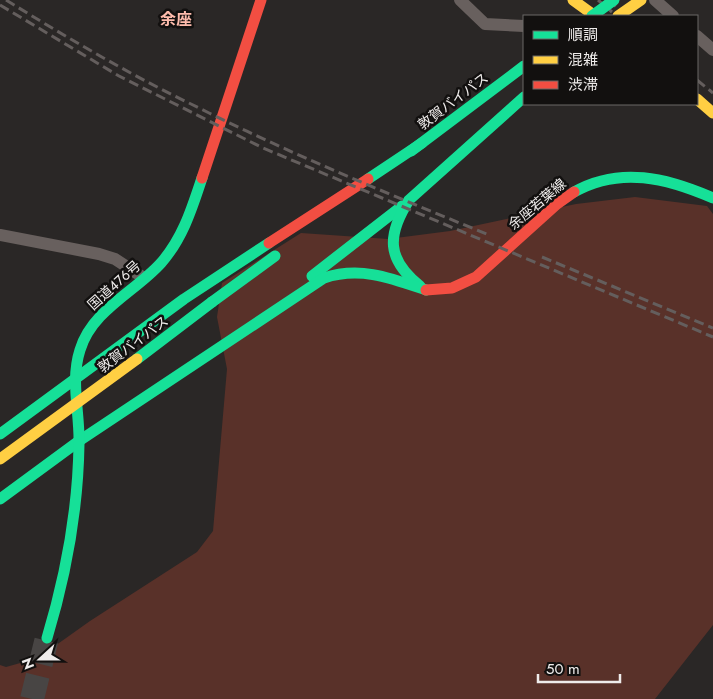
<svg xmlns="http://www.w3.org/2000/svg" width="713" height="699" font-family="Jost,'Noto Sans JP',sans-serif">
<style>
.green{fill:#593129}
.lines{fill:none;stroke-linecap:round;stroke-linejoin:round}
.highway-tunnel{stroke:#484544;stroke-width:24;stroke-dasharray:24 12;stroke-linecap:butt}
.street{stroke:#68605e;stroke-width:12}
.fast{stroke:#16e098;stroke-width:11}
.slow{stroke:#ffcf43;stroke-width:11}
.jam{stroke:#f24e42;stroke-width:11}
.rail{stroke:#645e5d;stroke-width:3;stroke-dasharray:10 5;stroke-linecap:butt}
.fast-bridge{stroke:#16e098;stroke-width:11}
.slow-bridge{stroke:#ffcf43;stroke-width:11}
.labels{text-anchor:middle;stroke-width:5;stroke-linejoin:round;paint-order:stroke}
.street-label{font-size:14px;fill:#efeceb;stroke:#12100f}
.quarter-label{font-size:16px;font-weight:bold;fill:#fdbbac;stroke:#12100f}
</style>
<rect width="100%" height="100%" fill="#2a2726"/>
<!-- green -->
<polygon class="green" points="635,197 707,206 713,214 713,625 655,699 0,699 0,665 6,667 38,658 90,621 197,552 213,531 227,369 217,317 222,283 301,233 388,239 450,231 576,204"/>
<g class="lines">
<!-- highway-tunnel -->
<polyline class="highway-tunnel" points="32,699 47,638"/>
<!-- street -->
<g class="street">
<polyline points="460,0 485,24 524,26"/>
<polyline points="655,0 673,16"/>
<polyline points="697,36 713,50"/>
<polyline points="0,235 99,254 115,259 144,278"/>
</g>
<!-- fast -->
<g class="fast">
<polyline points="411,151 524,66"/>
<polyline points="368,179 422,143"/>
<path d="M574,192C620,166 667,178 713,198"/>
<polyline points="312,276 402,206"/>
<path d="M420,286C386,259 387,235 409,200L524,97"/>
<polyline points="212,302 275,256"/>
<polyline points="0,434 184,299 269,243"/>
<path d="M0,499L79,441L324,278C360,266 391,278 426,290"/>
<path d="M47,638C66,575 78,511 79,444C80,413 70,381 80,350C92,310 135,292 161,263C183,238 192,208 202,178"/>
</g>
<!-- slow -->
<g class="slow">
<polyline points="573,0 595,16"/>
<polyline points="697,99 713,113"/>
</g>
<!-- jam -->
<g class="jam">
<polyline points="202,178 261,0"/>
<polyline points="269,243 368,179"/>
<polyline points="426,290 452,288 476,277 557,204 574,192"/>
</g>
<!-- rail -->
<g class="rail">
<path d="M6,0C66,37 127,73 191,104C288,153 389,194 489,235"/>
<polyline points="598,0 612,12"/>
<polyline points="608,0 628,16"/>
<polyline points="0,5 119,76 263,148 713,337"/>
<polyline points="697,80 713,93"/>
<polyline points="542,257 713,328"/>
</g>
<!-- fast-bridge -->
<g class="fast-bridge">
<polyline points="592,16 614,0"/>
<polyline points="137,359 212,302"/>
</g>
<!-- slow-bridge -->
<g class="slow-bridge">
<polyline points="618,16 641,0"/>
<polyline points="0,459 137,359"/>
</g>
</g>
<g class="labels">
<!-- street labels -->
<g class="street-label">
<text transform="translate(453 101) rotate(-37)" y="5">敦賀バイパス</text>
<text transform="translate(537 204) rotate(-40)" y="5">余座若葉線</text>
<text transform="translate(114 285) rotate(-42)" y="5">国道476号</text>
<text transform="translate(133 344) rotate(-37)" y="5">敦賀バイパス</text>
</g>
<!-- quarter labels -->
<g class="quarter-label">
<text x="176" y="25">余座</text>
</g>
</g>
<!-- legend -->
<rect x="523" y="15" width="175" height="90" fill="#12100f" stroke="#6a6867"/>
<rect x="533" y="31" width="25" height="8" fill="#16e098" stroke="#6a6867"/>
<text x="568" y="40" font-size="15" fill="#efeceb">順調</text>
<rect x="533" y="56" width="25" height="8" fill="#ffcf43" stroke="#6a6867"/>
<text x="568" y="65" font-size="15" fill="#efeceb">混雑</text>
<rect x="533" y="81" width="25" height="8" fill="#f24e42" stroke="#6a6867"/>
<text x="568" y="90" font-size="15" fill="#efeceb">渋滞</text>
<!-- north arrow -->
<g transform="translate(40 659) rotate(249)" stroke="#12100f" stroke-width="4" paint-order="stroke">
<path d="M0-4L9 19L0 12L-9 19Z" fill="#efeceb"/>
<text y="-8" font-size="14" font-weight="bold" text-anchor="middle" fill="#efeceb">N</text>
</g>
<!-- scale -->
<path d="M538 674v8h82v-8" fill="none" stroke="#efeceb" stroke-width="2.5"/>
<text x="546" y="674" font-size="15" fill="#efeceb" stroke="#12100f" stroke-width="4" paint-order="stroke">50 m</text>
</svg>
